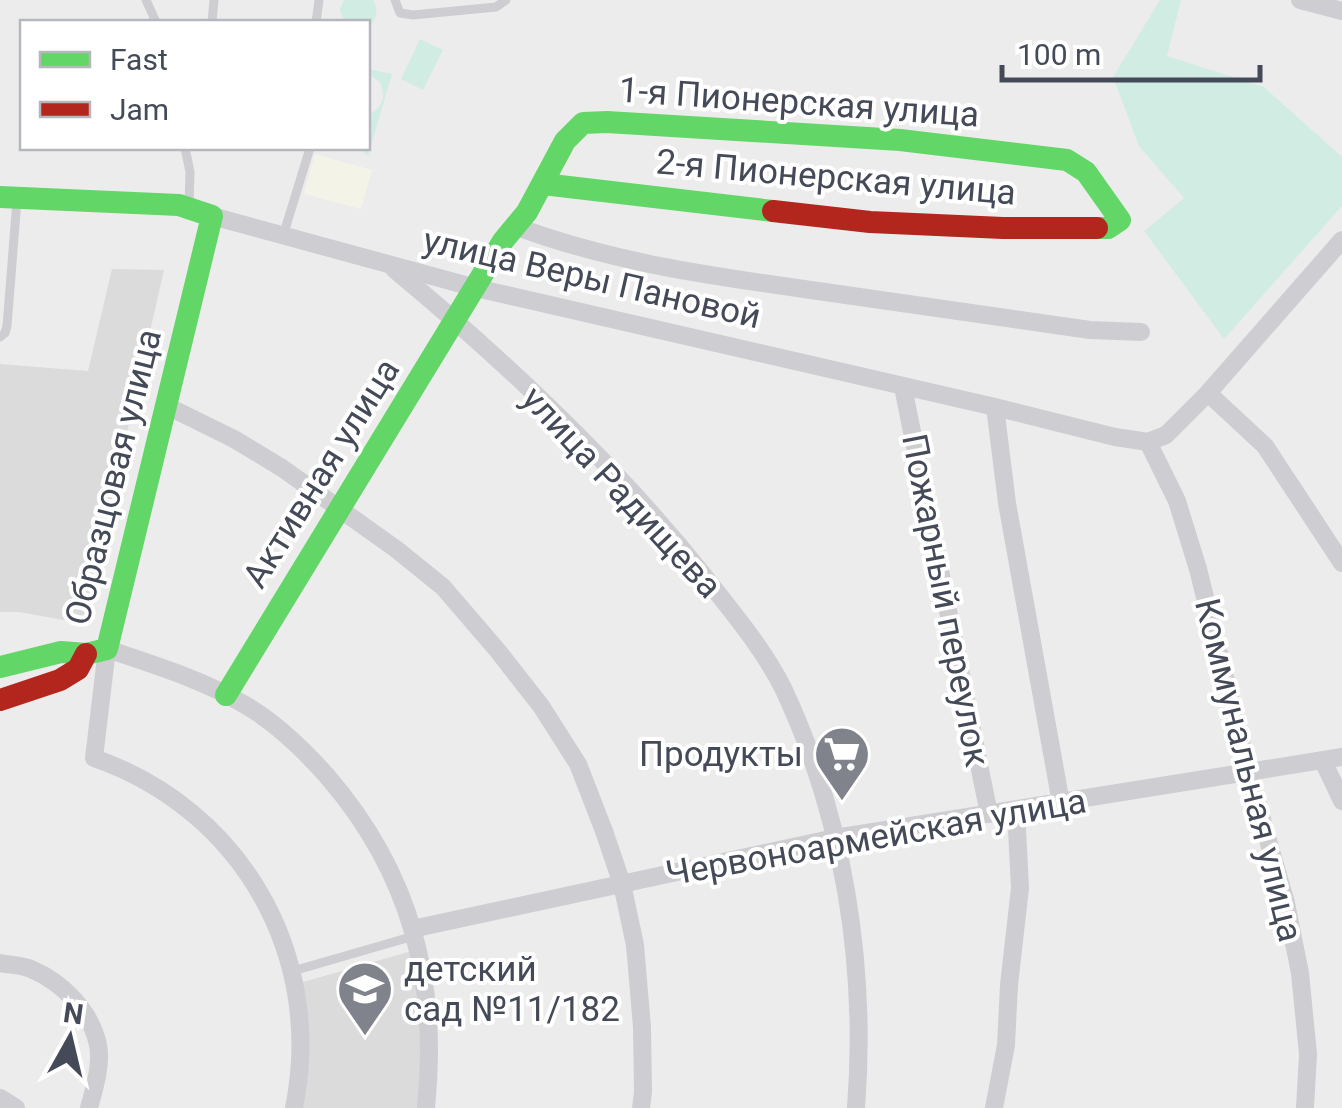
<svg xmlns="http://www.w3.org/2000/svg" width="1342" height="1108" font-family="Roboto,sans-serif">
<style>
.commercial{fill:#f4f3e8}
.education{fill:#dbdbdc}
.green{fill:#d1ece2}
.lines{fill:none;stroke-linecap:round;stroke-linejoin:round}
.lane{stroke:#ceced2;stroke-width:9}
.street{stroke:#ceced2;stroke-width:18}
.fast{stroke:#63d668;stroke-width:22}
.jam{stroke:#b3261e;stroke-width:22}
.labels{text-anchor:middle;stroke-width:8;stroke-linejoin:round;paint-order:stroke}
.street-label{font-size:35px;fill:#454a58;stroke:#fff}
.poi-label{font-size:35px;fill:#454a58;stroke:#fff;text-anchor:end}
</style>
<rect width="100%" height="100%" fill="#edecec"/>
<!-- commercial -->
<polygon class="commercial" points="315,154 372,170 361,209 304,194"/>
<!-- education -->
<g class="education">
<polygon points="112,269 164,270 85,616 75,622 19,612 0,612 0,364 88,371"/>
<polygon points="412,951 424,1028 420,1108 300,1108 305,1008 303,982"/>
</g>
<!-- green -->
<g class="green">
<path d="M344,0H373C379,10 377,20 368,27V22H344L340,9Z"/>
<polygon points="1160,0 1181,0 1167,56 1264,87 1342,157 1342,206 1224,339 1144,231 1184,198 1139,146 1113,77"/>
<polygon points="420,39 443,50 423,90 401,79"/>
<path d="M368,69L392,74L368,156L358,148H368V115C383,108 386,97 380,82L368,74Z"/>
</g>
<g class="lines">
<!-- lane -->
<g class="lane">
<polyline points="146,0 156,22"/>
<polyline points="395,0 400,13 413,15 496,7 506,0"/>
<polyline points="212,22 214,0"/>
<polyline points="316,22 319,0"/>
<polyline points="185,148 190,172 189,205"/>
<polyline points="283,236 310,148"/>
<polyline points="0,337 5,333 7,326 17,200"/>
<polyline points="293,971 414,936"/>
</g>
<!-- street -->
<g class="street">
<polyline points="1300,0 1342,11"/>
<polyline points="212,216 476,288 995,407 1115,437 1148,442 1166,435 1208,393 1342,240"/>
<path d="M515,226C610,262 711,276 811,290C904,304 997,317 1090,330L1141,332"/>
<path d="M394,269C506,362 614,463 705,577C732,612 763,648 783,688C844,817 867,967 856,1108"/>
<polyline points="903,387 989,814"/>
<polyline points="1208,393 1265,446 1342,563"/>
<polyline points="167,406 234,439 282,468 396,549 443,587 498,651 541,706 578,764 604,831 622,884 635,945 642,1027 643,1092 641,1108"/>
<polyline points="995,407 1007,503 1061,803"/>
<polyline points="1148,442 1177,501 1198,569 1249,774 1286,903 1300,973 1308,1054 1305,1108"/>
<polyline points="1323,761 1342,801"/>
<polyline points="412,929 835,838 1342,757"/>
<path d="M0,963C10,965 22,965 31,969C62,982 91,1011 98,1045C102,1065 94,1089 89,1108"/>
<polyline points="0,1098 16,1108"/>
<path d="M294,1108C325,955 241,809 94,758L107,649C155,665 204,680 247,706C277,724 304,750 327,776C411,873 439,982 426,1108"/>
<polyline points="994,1108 1006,1045 1009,985 1020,888 1016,810"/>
</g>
<!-- fast -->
<g class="fast">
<polyline points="543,184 773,211"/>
<polyline points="0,197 179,205 212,216 107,649 86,654 61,652 0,667"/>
<polyline points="226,695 503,241 527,212 565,141 583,123 607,122 900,140 1067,160 1086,172 1120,220 1108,228 1097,228"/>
</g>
<!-- jam -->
<g class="jam">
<polyline points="773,211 870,222 1003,228 1097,228"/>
<polyline points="0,700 60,680 78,669 86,654"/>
</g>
</g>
<!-- icons -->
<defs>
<g id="supermarket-pin" transform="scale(2.875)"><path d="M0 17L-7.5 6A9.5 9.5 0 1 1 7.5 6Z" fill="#80838c" stroke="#fff"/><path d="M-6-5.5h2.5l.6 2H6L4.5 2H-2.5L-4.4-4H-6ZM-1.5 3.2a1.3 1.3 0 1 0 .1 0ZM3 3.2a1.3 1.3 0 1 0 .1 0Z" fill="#fff"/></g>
<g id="school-pin" transform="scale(2.875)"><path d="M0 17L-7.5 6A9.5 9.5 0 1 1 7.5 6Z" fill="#80838c" stroke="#fff"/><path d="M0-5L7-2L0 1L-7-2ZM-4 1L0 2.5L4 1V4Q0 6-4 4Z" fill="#fff"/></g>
</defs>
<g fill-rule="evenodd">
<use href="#supermarket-pin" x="842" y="754"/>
<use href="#school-pin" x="365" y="989"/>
</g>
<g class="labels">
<!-- street labels -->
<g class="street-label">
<text transform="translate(799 102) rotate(4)" y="12">1-я Пионерская улица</text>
<text transform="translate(836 177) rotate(5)" y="12">2-я Пионерская улица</text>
<text transform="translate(592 278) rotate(13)" y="12">улица Веры Пановой</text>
<text transform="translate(321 473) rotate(-58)" y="12">Активная улица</text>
<text transform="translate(113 477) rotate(-76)" y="12">Образцовая улица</text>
<text transform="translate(622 492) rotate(47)" y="12">улица Радищева</text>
<text transform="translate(946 600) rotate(79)" y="12">Пожарный переулок</text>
<text transform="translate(1249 770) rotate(76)" y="12">Коммунальная улица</text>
<text transform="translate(876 837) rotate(-10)" y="12">Червоноармейская улица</text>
</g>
<!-- poi labels -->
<g class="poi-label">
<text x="803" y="766">Продукты</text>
<text x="404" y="981" text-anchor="start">детский<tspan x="404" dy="40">сад №11/182</tspan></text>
</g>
</g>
<!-- legend -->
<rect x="20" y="20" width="350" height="130" fill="#ffffff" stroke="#b5b7bc" stroke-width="2.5"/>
<rect x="40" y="52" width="50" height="15" fill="#63d668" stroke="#b5b7bc" stroke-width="2.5"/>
<text x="110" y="70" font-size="30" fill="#454a58">Fast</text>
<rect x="40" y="102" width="50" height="15" fill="#b3261e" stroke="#b5b7bc" stroke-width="2.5"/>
<text x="110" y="120" font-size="30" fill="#454a58">Jam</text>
<!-- north arrow -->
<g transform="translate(70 1038) rotate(8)" stroke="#ffffff" stroke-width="8" paint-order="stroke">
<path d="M0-8L18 38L0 25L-18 38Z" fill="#454a58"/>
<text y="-15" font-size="28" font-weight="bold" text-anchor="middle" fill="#454a58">N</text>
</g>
<!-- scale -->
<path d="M1002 65v15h258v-15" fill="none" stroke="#454a58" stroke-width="5"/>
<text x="1017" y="65" font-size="30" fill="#454a58" stroke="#ffffff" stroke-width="8" paint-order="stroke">100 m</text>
</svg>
